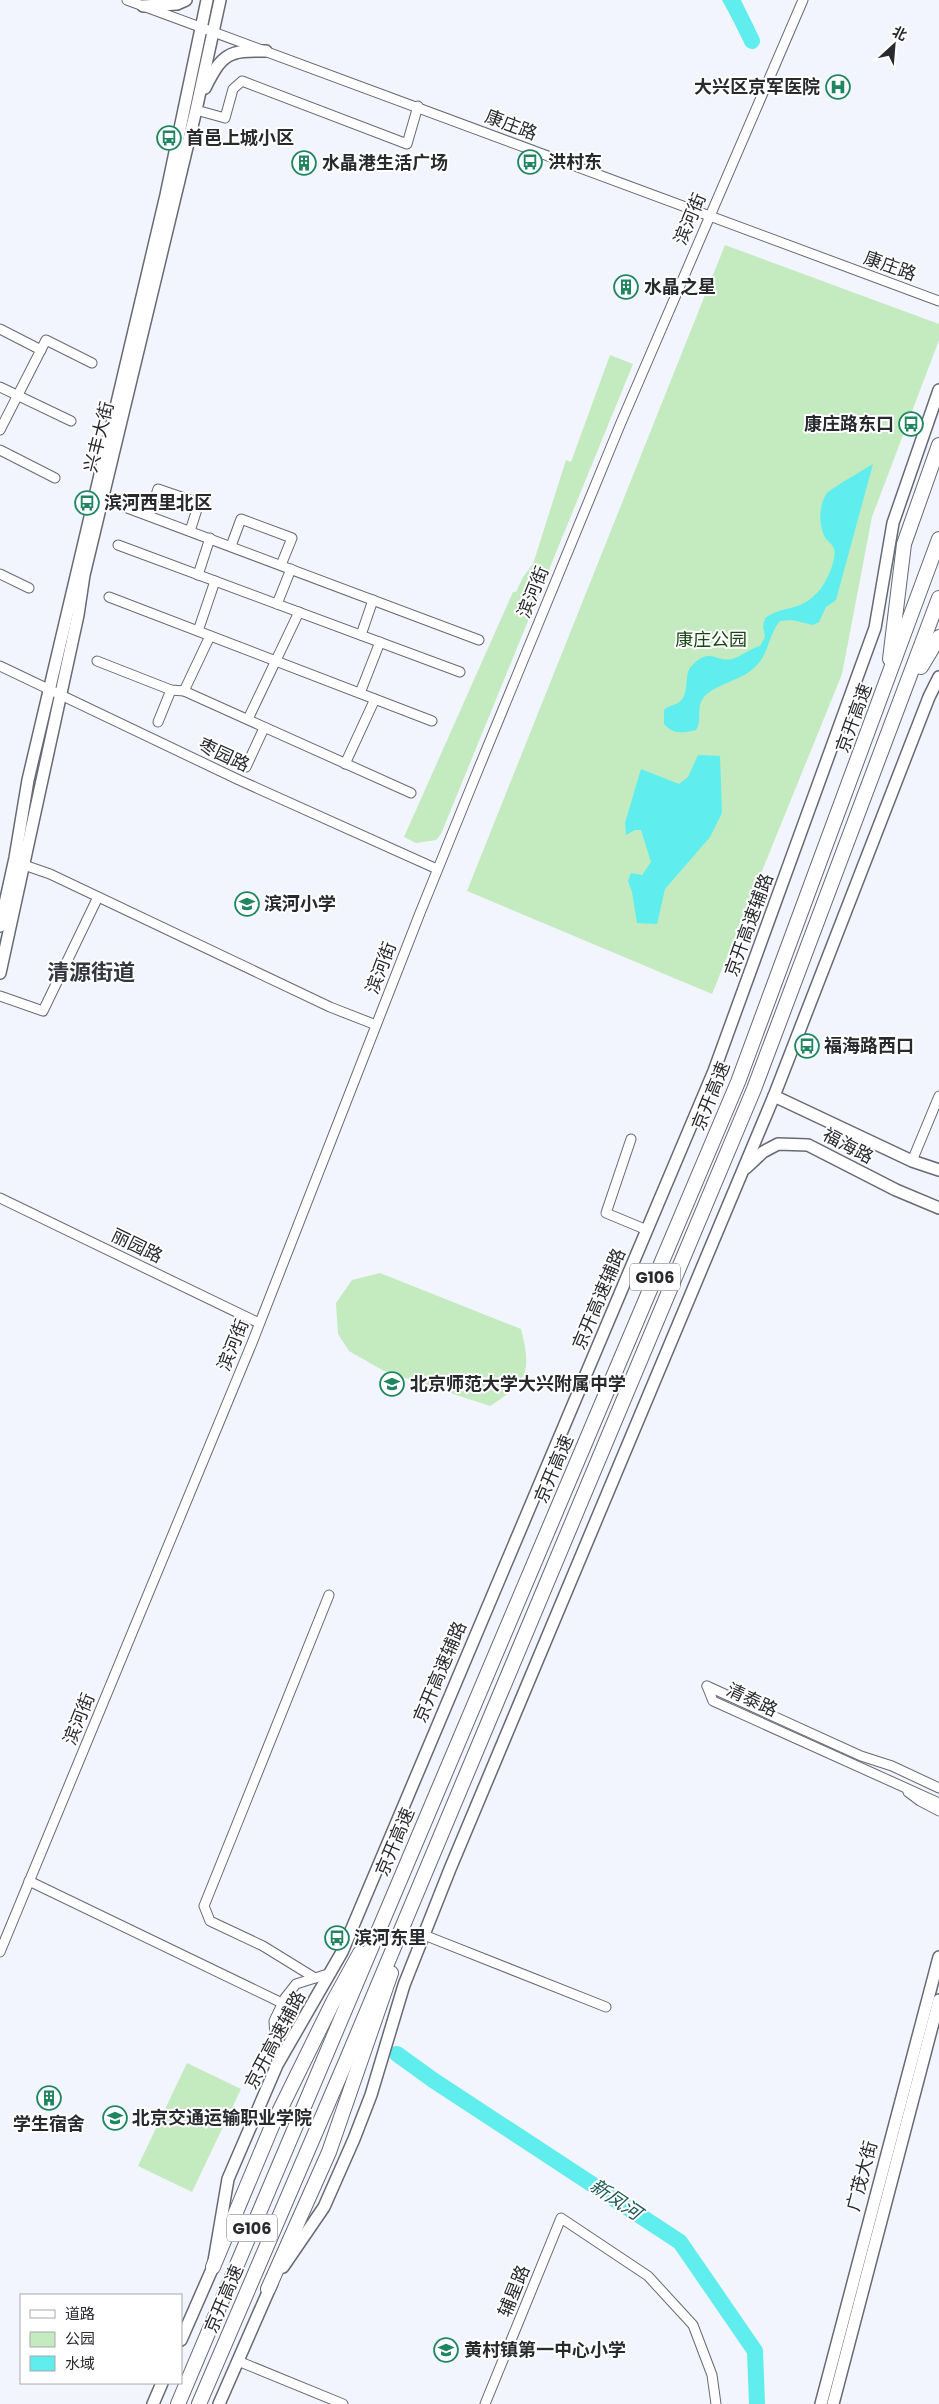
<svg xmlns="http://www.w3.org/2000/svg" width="939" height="2404" font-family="Poppins,'Noto Sans SC',sans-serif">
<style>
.green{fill:#c4ebbf}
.water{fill:#5fedee}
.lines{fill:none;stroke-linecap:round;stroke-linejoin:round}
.river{stroke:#5fedee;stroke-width:16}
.minor-casing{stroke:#676a74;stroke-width:11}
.major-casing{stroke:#676a74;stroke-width:14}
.highway-casing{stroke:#676a74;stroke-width:16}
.minor{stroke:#fff;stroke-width:9}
.major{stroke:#fff;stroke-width:11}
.highway{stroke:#fff;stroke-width:14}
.labels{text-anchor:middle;stroke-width:4;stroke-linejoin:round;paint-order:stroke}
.shield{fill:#fff;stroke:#696a6d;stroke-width:1}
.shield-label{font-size:16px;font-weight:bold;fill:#292a2e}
.poi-label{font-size:18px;font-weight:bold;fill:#292a2e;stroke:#fff;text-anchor:start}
.street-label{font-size:18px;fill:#292a2e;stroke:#fff}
.park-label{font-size:18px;fill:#194515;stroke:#fff}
.water-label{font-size:19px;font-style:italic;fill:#1a5657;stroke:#fff}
.district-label{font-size:22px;font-weight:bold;fill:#353740;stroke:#fff}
</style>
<rect width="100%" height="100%" fill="#f2f4fe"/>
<!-- green -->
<g class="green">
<polygon points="725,245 939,324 939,340 872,517 842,674 712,994 467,891"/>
<polygon points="610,355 633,364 441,834 436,840 416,843 404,837 513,592 516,592 523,577 533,564 566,460 571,462"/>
<path d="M380,1273L521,1329C532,1373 528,1381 490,1406L384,1371L349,1351L338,1334L336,1303L352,1280Z"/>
<polygon points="187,2063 241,2089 192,2192 138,2166"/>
</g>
<!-- water -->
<g class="water">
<polygon points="722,0 740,0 754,27 744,40"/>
<path d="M873,464L836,600L826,607L819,622L813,625L792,620L780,621C769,633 769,653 757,665C743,681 718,682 704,697C695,708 703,720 696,730C683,733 674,735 664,724V710C670,704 678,706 683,698C688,689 685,674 690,668C709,645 716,663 732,659C742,656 749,649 760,646L765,637L763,626L765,618C784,605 798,612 816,594C825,586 837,561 834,549C833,545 830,543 827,540C818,528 818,506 827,493C831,489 866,468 873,464Z"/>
<polygon points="698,755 720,756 722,813 710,837 665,889 657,924 637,923 632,892 628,881 631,873 642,875 651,862 641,830 635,830 626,835 625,823 641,769 679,784 688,777"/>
</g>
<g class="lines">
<!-- river -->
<g class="river">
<polyline points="732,0 752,41"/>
<polyline points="397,2054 433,2080 680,2242 755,2351 757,2404"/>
</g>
<!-- minor casing -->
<g class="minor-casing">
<g id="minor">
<polyline points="127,0 939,301"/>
<polyline points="196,110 225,118 233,89 242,81 407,144 418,106"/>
<polyline points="0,329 41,350"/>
<polyline points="0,387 71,421"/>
<polyline points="0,430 46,340 92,363"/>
<polyline points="0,450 55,478"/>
<polyline points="122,506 479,640"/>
<polyline points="149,515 158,489 199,503 190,531"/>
<polyline points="118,545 460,672"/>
<polyline points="231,546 241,519 292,538 281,565"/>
<polyline points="0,574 29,588"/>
<polyline points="198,575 210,538"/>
<polyline points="109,597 432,721"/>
<polyline points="277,604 291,569"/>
<polyline points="198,631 215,581"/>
<polyline points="361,635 373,600"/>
<polyline points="97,661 171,690 184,691 411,793"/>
<polyline points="0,666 239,780 437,869"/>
<polyline points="184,691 210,636"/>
<polyline points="360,693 380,642"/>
<polyline points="248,719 299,612"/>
<polyline points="158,722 171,690"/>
<polyline points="345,764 375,699"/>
<polyline points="246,767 264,728"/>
<polyline points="24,865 50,874 330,1007 376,1025"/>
<polyline points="0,996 43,1011 98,897"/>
<polyline points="631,1139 606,1213 647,1230"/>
<polyline points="912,1161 939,1096"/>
<polyline points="0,1198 259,1323"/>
<polyline points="707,1686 713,1701 939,1803"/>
<polyline points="707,1686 861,1756 892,1766 939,1788"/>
<polyline points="908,1792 920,1801 939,1811"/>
<polyline points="29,1881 282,2003"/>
<polyline points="424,1935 606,2007"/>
<polyline points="0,1952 252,1343 420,913 478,770 620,425 803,0"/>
<polyline points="315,1978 263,1946 210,1921 204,1906 329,1595"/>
<polyline points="277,2065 274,2021 285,1998 296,1984 331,1973"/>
<polyline points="238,2361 343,2404"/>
<polyline points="485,2404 561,2218 648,2276 693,2325 712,2375 716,2404"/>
</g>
</g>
<!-- major casing -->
<g class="major-casing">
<g id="major">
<polyline points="143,6 177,4 186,0"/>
<path d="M205,88C222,54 228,50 266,51"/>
<polyline points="0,926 15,858 28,780 166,195 207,0"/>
<polyline points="0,973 78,615 84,575 196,110 220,0"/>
<polyline points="774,1096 912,1161 939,1170"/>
<polyline points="746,1168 763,1152 778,1144 808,1145 896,1190 939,1208"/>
<polyline points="283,2267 324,2207 354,2139 371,2095 404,1985 450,1869 774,1096 929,697 939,677"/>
<polyline points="181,2340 213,2267 228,2179 277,2065 342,1952 714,1071 875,628 893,523 939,390"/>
<polyline points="153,2404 162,2383"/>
<polyline points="219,2404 272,2283"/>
<polyline points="821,2404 939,1957"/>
<polyline points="833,2404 939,2000"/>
</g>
</g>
<!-- highway casing -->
<g class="highway-casing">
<g id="highway">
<polyline points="890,659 904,544 939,445"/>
<polyline points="921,667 939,637"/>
<polyline points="213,2267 272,2126 333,2002 360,1953"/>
<polyline points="268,2289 329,2152 391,1973"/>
<polyline points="178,2404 738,1082 939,539"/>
<polyline points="199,2404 347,2059 754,1089 939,598"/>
</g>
</g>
<!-- minor -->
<use href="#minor" class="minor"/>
<!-- major -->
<use href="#major" class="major"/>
<!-- highway -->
<use href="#highway" class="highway"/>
</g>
<!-- icons -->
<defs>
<g id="hospital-ring" transform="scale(1.25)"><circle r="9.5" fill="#fff" stroke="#1f8661" stroke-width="1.5"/><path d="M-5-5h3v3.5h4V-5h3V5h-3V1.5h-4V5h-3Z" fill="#1f8661"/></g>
<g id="bus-ring" transform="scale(1.25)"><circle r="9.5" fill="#fff" stroke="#1f8661" stroke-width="1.5"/><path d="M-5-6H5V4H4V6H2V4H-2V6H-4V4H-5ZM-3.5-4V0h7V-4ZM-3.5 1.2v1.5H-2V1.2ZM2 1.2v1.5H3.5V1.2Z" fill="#1f8661"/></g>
<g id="building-ring" transform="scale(1.25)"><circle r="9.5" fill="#fff" stroke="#1f8661" stroke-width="1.5"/><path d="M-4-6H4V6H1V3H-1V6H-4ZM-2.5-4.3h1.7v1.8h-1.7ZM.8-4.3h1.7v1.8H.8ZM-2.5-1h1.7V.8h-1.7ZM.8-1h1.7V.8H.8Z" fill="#1f8661"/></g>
<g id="school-ring" transform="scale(1.25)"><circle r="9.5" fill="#fff" stroke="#1f8661" stroke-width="1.5"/><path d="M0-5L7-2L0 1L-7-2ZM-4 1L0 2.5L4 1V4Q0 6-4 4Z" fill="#1f8661"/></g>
<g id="university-ring" transform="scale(1.25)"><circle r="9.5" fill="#fff" stroke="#1f8661" stroke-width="1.5"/><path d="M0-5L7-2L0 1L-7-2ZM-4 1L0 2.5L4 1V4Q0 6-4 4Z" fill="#1f8661"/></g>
</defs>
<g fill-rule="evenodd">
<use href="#hospital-ring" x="838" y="87"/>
<use href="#bus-ring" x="169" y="138"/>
<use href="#bus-ring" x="530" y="162"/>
<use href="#building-ring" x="304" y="163"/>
<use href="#building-ring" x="626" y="287"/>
<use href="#bus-ring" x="911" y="424"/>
<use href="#bus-ring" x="87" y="503"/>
<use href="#school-ring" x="247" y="904"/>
<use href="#bus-ring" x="807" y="1046"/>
<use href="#school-ring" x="392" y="1384"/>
<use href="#bus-ring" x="337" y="1938"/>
<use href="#building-ring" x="49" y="2098"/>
<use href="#university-ring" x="115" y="2118"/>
<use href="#school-ring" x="446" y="2350"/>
</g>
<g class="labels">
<!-- shield labels -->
<g class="shield">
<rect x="630" y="1263.5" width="50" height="27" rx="4"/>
<rect x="227" y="2214.5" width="50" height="27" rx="4"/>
</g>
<g class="shield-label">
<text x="655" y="1283">G106</text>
<text x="252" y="2234">G106</text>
</g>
<!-- poi labels -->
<g class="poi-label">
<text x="820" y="93" text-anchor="end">大兴区京军医院</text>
<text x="186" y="144">首邑上城小区</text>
<text x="548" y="168">洪村东</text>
<text x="322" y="169">水晶港生活广场</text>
<text x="644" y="293">水晶之星</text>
<text x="894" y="430" text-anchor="end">康庄路东口</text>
<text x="104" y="509">滨河西里北区</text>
<text x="264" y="910">滨河小学</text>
<text x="824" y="1052">福海路西口</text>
<text x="410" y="1390">北京师范大学大兴附属中学</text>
<text x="354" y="1944">滨河东里</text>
<text x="132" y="2124">北京交通运输职业学院</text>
<text x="49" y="2130" text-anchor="middle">学生宿舍</text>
<text x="464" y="2356">黄村镇第一中心小学</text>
</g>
<!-- street labels -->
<g class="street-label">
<text transform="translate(511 125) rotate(21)" y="6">康庄路</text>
<text transform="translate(690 219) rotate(-67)" y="6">滨河街</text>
<text transform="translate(890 266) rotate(20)" y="6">康庄路</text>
<text transform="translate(99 437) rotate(-76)" y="6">兴丰大街</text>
<text transform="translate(533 592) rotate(-68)" y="6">滨河街</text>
<text transform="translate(854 718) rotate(-70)" y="6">京开高速</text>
<text transform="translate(224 755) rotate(25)" y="6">枣园路</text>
<text transform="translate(749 925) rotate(-70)" y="6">京开高速辅路</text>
<text transform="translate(381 968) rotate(-69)" y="6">滨河街</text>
<text transform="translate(711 1096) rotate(-68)" y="6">京开高速</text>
<text transform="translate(848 1146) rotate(28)" y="6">福海路</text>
<text transform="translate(137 1246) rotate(26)" y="6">丽园路</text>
<text transform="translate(599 1299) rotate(-67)" y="6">京开高速辅路</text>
<text transform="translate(233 1345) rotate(-68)" y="6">滨河街</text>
<text transform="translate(554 1469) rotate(-67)" y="6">京开高速</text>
<text transform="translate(440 1672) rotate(-67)" y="6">京开高速辅路</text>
<text transform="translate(752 1700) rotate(25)" y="6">清泰路</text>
<text transform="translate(79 1719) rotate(-68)" y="6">滨河街</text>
<text transform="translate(395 1842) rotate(-67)" y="6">京开高速</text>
<text transform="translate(275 2040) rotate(-62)" y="6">京开高速辅路</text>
<text transform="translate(862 2176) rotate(-75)" y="6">广茂大街</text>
<text transform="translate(514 2291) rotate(-68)" y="6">辅星路</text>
<text transform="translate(224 2299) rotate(-67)" y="6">京开高速</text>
</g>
<!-- park labels -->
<g class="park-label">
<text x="711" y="646">康庄公园</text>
</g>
<!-- water labels -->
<g class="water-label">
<text transform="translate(616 2199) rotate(34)" y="7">新凤河</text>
</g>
<!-- district labels -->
<g class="district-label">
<text x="91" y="980">清源街道</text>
</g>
</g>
<!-- legend -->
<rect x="20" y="2294" width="162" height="90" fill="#ffffff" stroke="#a9aaab"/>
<rect x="30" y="2310" width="25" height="8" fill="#ffffff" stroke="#a9aaab"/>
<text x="65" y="2319" font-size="15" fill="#292a2e">道路</text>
<rect x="30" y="2332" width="25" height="15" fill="#c4ebbf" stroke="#a9aaab"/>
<text x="65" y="2344" font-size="15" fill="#292a2e">公园</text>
<rect x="30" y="2356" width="25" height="15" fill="#5fedee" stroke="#a9aaab"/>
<text x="65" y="2369" font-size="15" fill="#292a2e">水域</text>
<!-- north arrow -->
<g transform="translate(894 45) rotate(26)" stroke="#ffffff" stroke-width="4" paint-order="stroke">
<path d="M0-4L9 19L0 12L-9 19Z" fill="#292a2e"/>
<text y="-8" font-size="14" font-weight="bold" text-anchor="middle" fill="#292a2e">北</text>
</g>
</svg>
